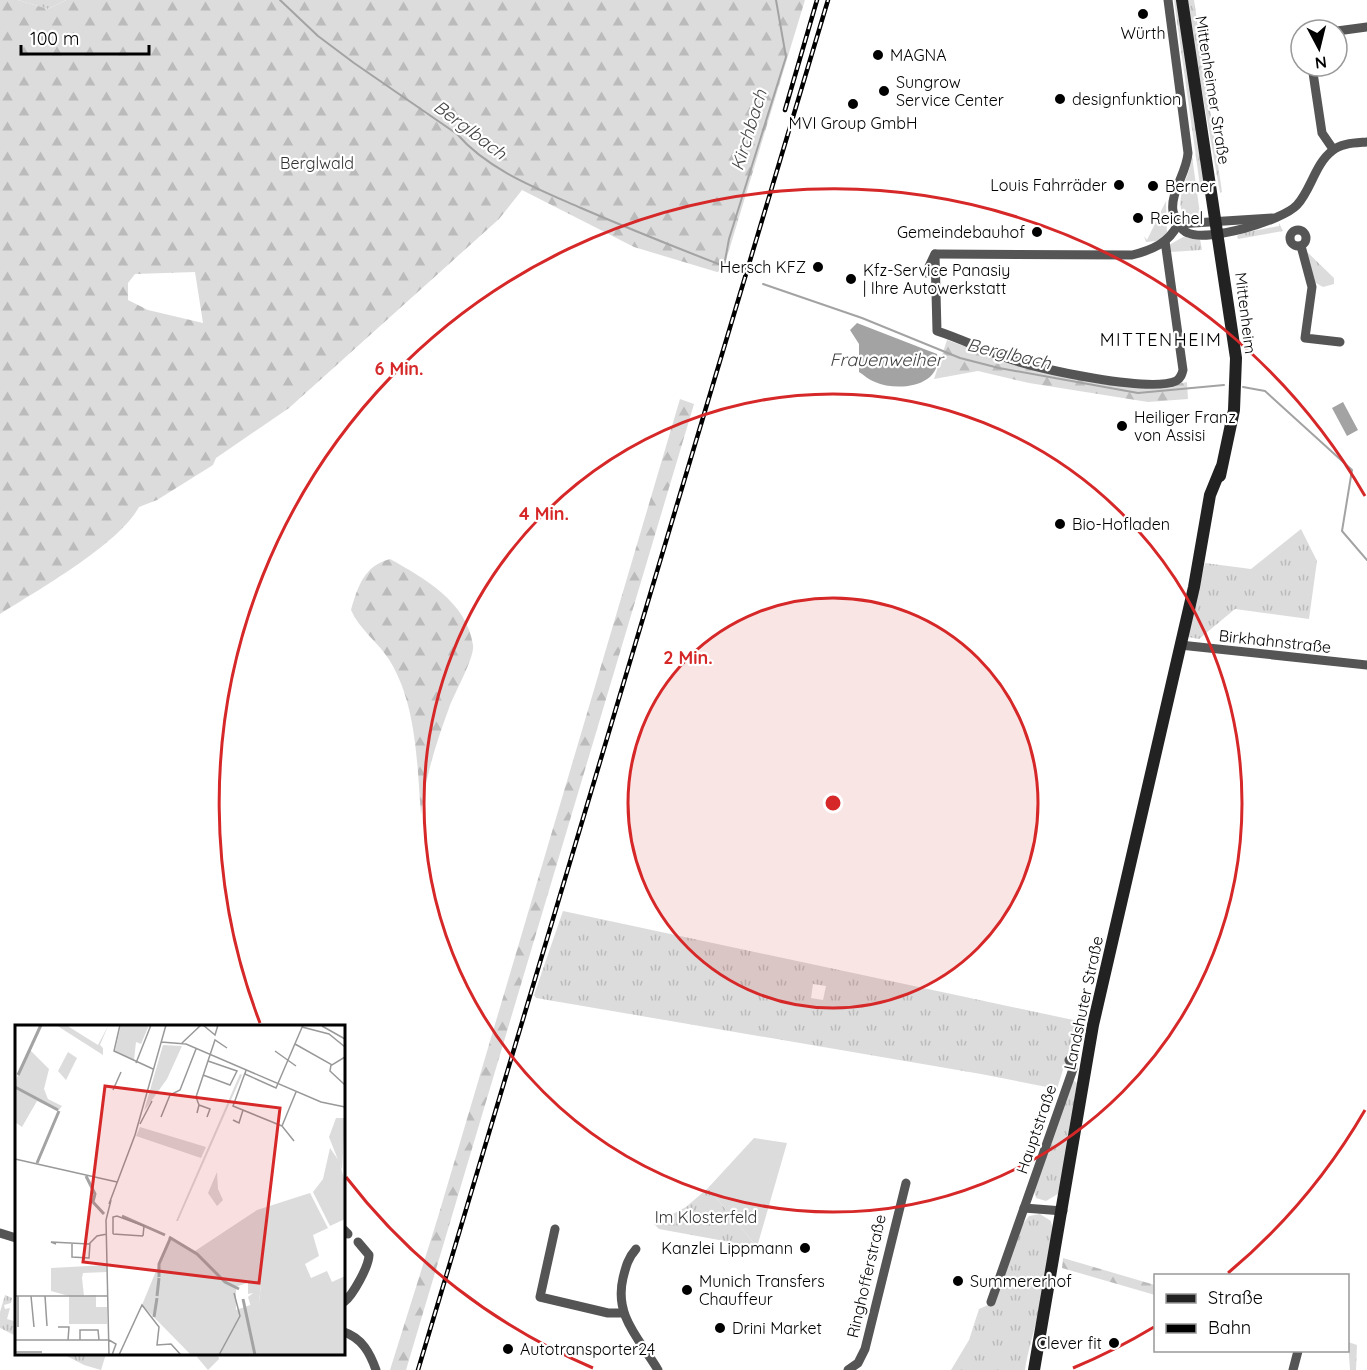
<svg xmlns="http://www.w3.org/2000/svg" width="1367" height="1370" font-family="Quicksand,sans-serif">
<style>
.grass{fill:url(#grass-tufts);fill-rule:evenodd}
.forest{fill:url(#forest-firs);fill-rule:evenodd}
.pitch{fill:#dcdcdc}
.water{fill:#a3a3a3}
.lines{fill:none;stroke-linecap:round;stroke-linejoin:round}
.stream{stroke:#a3a3a3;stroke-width:2}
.minor{stroke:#555;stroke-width:9}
.secondary{stroke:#222;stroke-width:12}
.rail-casing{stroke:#000;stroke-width:4.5}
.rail{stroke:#fff;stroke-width:2;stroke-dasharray:7;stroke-linecap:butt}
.ring{fill:none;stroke:#d62828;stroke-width:3}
.poi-dot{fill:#000;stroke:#fff;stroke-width:2}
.labels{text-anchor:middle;stroke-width:4.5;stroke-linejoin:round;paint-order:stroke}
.poi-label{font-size:16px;fill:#000;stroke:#fff;text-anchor:start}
.street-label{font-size:16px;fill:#000;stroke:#fff}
.park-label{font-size:16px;fill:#333;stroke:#fff}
.water-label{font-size:18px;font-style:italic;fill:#444;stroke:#fff}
.neighbourhood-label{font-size:18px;letter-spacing:1.5px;fill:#000;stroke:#fff}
.inset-river{fill:none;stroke:#a3a3a3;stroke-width:3}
.inset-road{fill:none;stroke:#999;stroke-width:1.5}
.view{fill:#d62828;fill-opacity:0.15;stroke:#d62828;stroke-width:3}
.inset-edge{fill:none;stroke:#000;stroke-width:3}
.centre{fill:#d62828;stroke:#fff;stroke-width:3}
.ring-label{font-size:18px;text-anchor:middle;font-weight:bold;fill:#d62828;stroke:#fff;stroke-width:4.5;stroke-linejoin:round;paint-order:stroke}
</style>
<defs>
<pattern id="grass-tufts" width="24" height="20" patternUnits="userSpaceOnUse" patternTransform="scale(1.5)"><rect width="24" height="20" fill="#dcdcdc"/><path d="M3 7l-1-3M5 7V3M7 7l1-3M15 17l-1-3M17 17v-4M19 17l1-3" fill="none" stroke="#bbb"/></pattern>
<pattern id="forest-firs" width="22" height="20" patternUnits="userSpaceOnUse" patternTransform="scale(1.5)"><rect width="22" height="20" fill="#dcdcdc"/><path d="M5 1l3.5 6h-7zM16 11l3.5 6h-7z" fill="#bbb"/></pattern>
</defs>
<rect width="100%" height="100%" fill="#fff"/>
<!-- grass -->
<g class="grass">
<polygon points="18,0 66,0 48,9"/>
<polygon points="1174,0 1178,0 1206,195 1201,193"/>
<polygon points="1186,0 1194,0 1222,192 1220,193"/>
<path d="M1192,156L1200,214L1193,218L1184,216C1173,198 1191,175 1192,156Z"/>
<polygon points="1166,201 1167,233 1157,241 1146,242 1144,236 1147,240"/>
<polygon points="1279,223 1283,231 1238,239 1237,236 1242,233 1279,226"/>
<polygon points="1183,237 1200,239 1202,250 1170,252 1169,245"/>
<polygon points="1304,249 1334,278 1334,284 1323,287 1314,282"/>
<polygon points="1301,529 1317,561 1309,619 1235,609 1199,639 1188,637 1205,563 1251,569"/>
<path d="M563,911L1078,1021L1057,1089L981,1074L536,998L534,995ZM813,984L826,986L823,1000L811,998Z"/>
<polygon points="1073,1080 1077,1083 1063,1178 1058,1194 1046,1201 1036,1198 1034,1191"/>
<polygon points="708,1188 757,1247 659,1229 654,1224 686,1207"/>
<path d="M1040,1214L1051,1221C1061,1260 1031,1328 1025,1370H951L969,1340L979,1309L995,1302L1022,1225L1029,1216Z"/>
<polygon points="5,1295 12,1298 11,1303 4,1305 5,1309 10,1308 7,1319 14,1321 16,1314 16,1336 0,1328 0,1312"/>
<polygon points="63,1354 106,1354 101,1370 84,1365"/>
<polygon points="200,1354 218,1356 219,1359 208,1370 197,1357"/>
</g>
<!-- forest -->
<g class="forest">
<path d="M0,0H18L48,9L66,0H805L723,270L717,272L634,247L522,190L499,219L289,408L216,458L213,465L157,500L139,507C118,545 38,590 0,614ZM195,272L203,323L148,310L128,300V283L135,274Z"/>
<polygon points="947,340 989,355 1160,387 1187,382 1188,399 1148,402 1029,383 978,371 934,379"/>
<polygon points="680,399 694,404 406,1370 390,1370 438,1217"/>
<path d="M390,559C424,578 467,602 473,645C475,657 454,694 449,708C436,743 425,778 421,815C417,764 417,706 390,661C379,643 359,629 351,610C358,586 364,566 390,559Z"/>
<polygon points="1063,1258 1155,1285 1155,1295 1062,1268"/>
<polygon points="1348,1342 1357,1345 1356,1370 1350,1370"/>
</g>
<!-- pitch -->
<polygon class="pitch" points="754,1138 787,1143 757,1247 708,1188"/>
<!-- water -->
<g class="water">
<path d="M857,323L937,354C943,387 897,392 875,382C869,380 864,375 859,372V344L850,330Z"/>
<polygon points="1343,402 1358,430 1347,436 1332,408"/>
</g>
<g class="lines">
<!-- stream -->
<g class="stream">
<path d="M280,0L318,36L354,63L457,134C488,170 538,189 581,208C632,230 682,250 734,270"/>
<polyline points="724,266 729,239 786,57 776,0"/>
<polyline points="763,284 862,318 960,358 999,368 1138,393 1224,385"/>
<polyline points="1243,387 1265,391 1352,470 1342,531 1367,560"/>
</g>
<!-- minor -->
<g class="minor">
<path d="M1168,0L1188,153C1187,172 1170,193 1173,211C1175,219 1180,230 1188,233C1208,242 1282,221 1297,205C1311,190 1315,164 1332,151C1341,143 1355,143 1367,142"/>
<polyline points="1337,31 1367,27"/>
<polyline points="1312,66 1322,133 1333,149"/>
<polyline points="1178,224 1272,218"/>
<circle cx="1298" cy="238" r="8"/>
<polyline points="1301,246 1312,287 1305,338 1340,342"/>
<path d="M935,254L937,331C962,339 985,351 1010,359C1040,369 1149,393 1176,381C1181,378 1182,374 1183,370L1165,241"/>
<path d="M935,254L1132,255C1152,250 1169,243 1178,224"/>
<polyline points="926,273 934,256"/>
<polyline points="1180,645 1367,665"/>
<polyline points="1024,1208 1063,1211"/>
<polyline points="555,1229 540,1297 608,1313 623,1313"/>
<polyline points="344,1230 348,1234"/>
<polyline points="0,1233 16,1238"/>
<path d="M636,1249C628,1258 626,1266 623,1278C614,1316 639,1338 658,1370"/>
<path d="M344,1302C353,1295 369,1266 369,1255L358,1242"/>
<polyline points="991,1302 1073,1069 1069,1060"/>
<path d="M344,1332C362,1338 370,1353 376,1370"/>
<polyline points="848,1370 858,1363 865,1349 906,1183"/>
<polyline points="1293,1370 1298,1351"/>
</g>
<!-- secondary -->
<g class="secondary">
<polyline points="1182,0 1236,358 1234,410 1220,476"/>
<polyline points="1034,1370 1093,1025 1194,587 1210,495 1221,468"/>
</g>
<!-- rail casing -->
<g class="rail-casing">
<g id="rail">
<polyline points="785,110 817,0"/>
<polyline points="418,1370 828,0"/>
</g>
</g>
<!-- rail -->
<use href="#rail" class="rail"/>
</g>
<!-- distance rings -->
<circle cx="833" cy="803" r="205" fill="#d62828" fill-opacity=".12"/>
<g class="ring">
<circle cx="833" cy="803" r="205"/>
<circle cx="833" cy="803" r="409"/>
<path d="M1365 1110A614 614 0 0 1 1228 1273M1154 1327A614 614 0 0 1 1073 1368M593 1368A614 614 0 0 1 346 1177M260 1023A614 614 0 0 1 1365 496"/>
</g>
<!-- markers -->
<g class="poi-dot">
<circle cx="1143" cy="14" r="6"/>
<circle cx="878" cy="55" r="6"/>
<circle cx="884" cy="91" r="6"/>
<circle cx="1060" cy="99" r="6"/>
<circle cx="853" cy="104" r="6"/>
<circle cx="1119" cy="185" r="6"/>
<circle cx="1153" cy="186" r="6"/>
<circle cx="1138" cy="218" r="6"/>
<circle cx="1037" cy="232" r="6"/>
<circle cx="818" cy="267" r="6"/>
<circle cx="851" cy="279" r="6"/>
<circle cx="1122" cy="426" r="6"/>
<circle cx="1060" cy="524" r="6"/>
<circle cx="805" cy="1248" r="6"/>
<circle cx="958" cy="1281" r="6"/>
<circle cx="687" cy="1290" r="6"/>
<circle cx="720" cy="1328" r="6"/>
<circle cx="1114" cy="1343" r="6"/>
<circle cx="508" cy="1349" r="6"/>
</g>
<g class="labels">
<!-- poi labels -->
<g class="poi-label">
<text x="1143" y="39" text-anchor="middle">Würth</text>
<text x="890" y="61">MAGNA</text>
<text x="896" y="88">Sungrow<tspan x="896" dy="18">Service Center</tspan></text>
<text x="1072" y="105">designfunktion</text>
<text x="853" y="129" text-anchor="middle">MVI Group GmbH</text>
<text x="1107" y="191" text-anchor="end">Louis Fahrräder</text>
<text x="1165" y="192">Berner</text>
<text x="1150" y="224">Reichel</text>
<text x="1025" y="238" text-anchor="end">Gemeindebauhof</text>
<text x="806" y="273" text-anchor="end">Hersch KFZ</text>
<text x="863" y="276">Kfz-Service Panasiy<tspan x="863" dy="18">| Ihre Autowerkstatt</tspan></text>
<text x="1134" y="423">Heiliger Franz<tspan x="1134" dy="18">von Assisi</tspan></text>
<text x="1072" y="530">Bio-Hofladen</text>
<text x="793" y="1254" text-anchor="end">Kanzlei Lippmann</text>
<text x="699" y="1287">Munich Transfers<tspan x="699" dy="18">Chauffeur</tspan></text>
<text x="970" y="1287">Summererhof</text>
<text x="732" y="1334">Drini Market</text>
<text x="1102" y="1349" text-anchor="end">Clever fit</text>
<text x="520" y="1355">Autotransporter24</text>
</g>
<!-- street labels -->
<g class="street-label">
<text transform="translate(1213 90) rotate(81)" y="6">Mittenheimer Straße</text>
<text transform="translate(1246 313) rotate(83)" y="6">Mittenheim</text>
<text transform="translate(1275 641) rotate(6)" y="6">Birkhahnstraße</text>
<text transform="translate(1083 1003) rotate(-78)" y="6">Landshuter Straße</text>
<text transform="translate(1036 1129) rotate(-71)" y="6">Hauptstraße</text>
<text transform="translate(866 1276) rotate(-77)" y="6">Ringhofferstraße</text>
</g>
<!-- park labels -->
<g class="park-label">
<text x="317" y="169">Berglwald</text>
<text x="706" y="1223">Im Klosterfeld</text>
</g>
<!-- water labels -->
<g class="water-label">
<text transform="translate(470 130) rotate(37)" y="6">Berglbach</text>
<text transform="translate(749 130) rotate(-73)" y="6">Kirchbach</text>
<text transform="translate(1009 354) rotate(13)" y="6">Berglbach</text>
<text x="886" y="366">Frauenweiher</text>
</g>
<!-- neighbourhood labels -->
<g class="neighbourhood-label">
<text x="1161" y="346">MITTENHEIM</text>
</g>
</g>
<!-- overview -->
<g transform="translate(15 1025)">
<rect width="330" height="330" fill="#fff"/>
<path d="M106,0H134L126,19L121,17L119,35L100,26ZM148,20L167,21L152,54L129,86ZM125,102L191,122L186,133L121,111ZM315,123L324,136L330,157V194L315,201L298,167L308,154ZM237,256L246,260L244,277L236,282L233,272L238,268L233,269V258Z" fill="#dcdcdc"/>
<path d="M41,0H51L83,20L93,1L85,20L88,23V39V30ZM15,25L34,44L29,64L33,74L47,81L43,86L22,76L7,102L0,97V57ZM53,27L62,33L51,55L43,46ZM225,49L227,50L163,196H161ZM202,147L203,164L208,175L202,181L193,168ZM295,168L313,203L298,210L304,231L290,239L296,253L312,246L317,257L330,251V330H176L127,280L155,212L180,226L242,185ZM237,256L246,260L244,277L221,285V262ZM92,240V247L68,248L67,253L69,271L81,270V282H92V299H54V271L36,266V243Z" fill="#dcdcdc" fill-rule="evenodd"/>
<path d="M321,93H330L327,145L314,112Z" fill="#dcdcdc"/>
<path class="inset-river" d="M3,50L26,0M0,62L43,85M22,138L44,86M71,151L80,169L78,177L89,189M107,191L150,210M154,212L182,229L210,257L224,264M144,252V239L155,214M142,271L144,253M228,274L240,330M139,292L142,273"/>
<path class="inset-road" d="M105,0L99,26L138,44M188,0L200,10L203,0M307,1L330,14M287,2L314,9L330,22M146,17L171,19L306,77L330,82M167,18L186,0M280,19L317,40L330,32M260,26L281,41M121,38L136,0M316,40L315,46L330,60M231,45L230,49L261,63L288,0M230,48L218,81L267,101M188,50L215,60L222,46L193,36M98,65L106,47M184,80L195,84L192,92M182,88L184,80L181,72L200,15L212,23M146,92L155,70L165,65L181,24M218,95L224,98L228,85M125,99L137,76M267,101L281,67M267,101L279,116M0,134L102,157M94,179L120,110L151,0M98,209V192L102,191L129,201L128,211M98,209L128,211M41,219L36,217L74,219L82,211L92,209M57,219V232L74,233L75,218M0,271H92M3,271V302M16,271L19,302M30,271L32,301M43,302H54L53,315M0,315H94M65,315V305H83L84,315M94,315L101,319L97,330M0,327H27M94,330L91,195L96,175M104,330L127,280L144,302L142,320L156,319L166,330M204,330L225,291L219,268"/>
<path class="view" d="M90,61L265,83L244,258L68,237Z"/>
<rect width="330" height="330" class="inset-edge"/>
</g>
<circle cx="833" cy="803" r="9" class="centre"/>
<g class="ring-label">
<text x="399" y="375">6 Min.</text>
<text x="544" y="520">4 Min.</text>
<text x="688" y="664">2 Min.</text>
</g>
<!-- legend -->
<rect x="1154" y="1274" width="195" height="78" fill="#ffffff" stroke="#999999" stroke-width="1.5"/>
<rect x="1166" y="1294" width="30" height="9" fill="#222222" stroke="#999999" stroke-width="1.5"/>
<text x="1208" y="1304" font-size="18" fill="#000000">Straße</text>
<rect x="1166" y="1324" width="30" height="9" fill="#000000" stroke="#999999" stroke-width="1.5"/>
<text x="1208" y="1334" font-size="18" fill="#000000">Bahn</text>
<!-- north arrow -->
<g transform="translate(1319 48) rotate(173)"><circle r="28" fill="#ffffff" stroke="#999999" stroke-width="1.5"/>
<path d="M0-4.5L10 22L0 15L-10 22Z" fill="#000000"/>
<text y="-9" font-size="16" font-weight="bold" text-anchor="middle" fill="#000000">N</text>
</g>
<!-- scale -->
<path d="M21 45v9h128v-9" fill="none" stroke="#000000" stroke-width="3"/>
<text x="30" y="45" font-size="18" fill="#000000" stroke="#ffffff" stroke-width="4.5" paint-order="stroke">100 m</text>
</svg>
